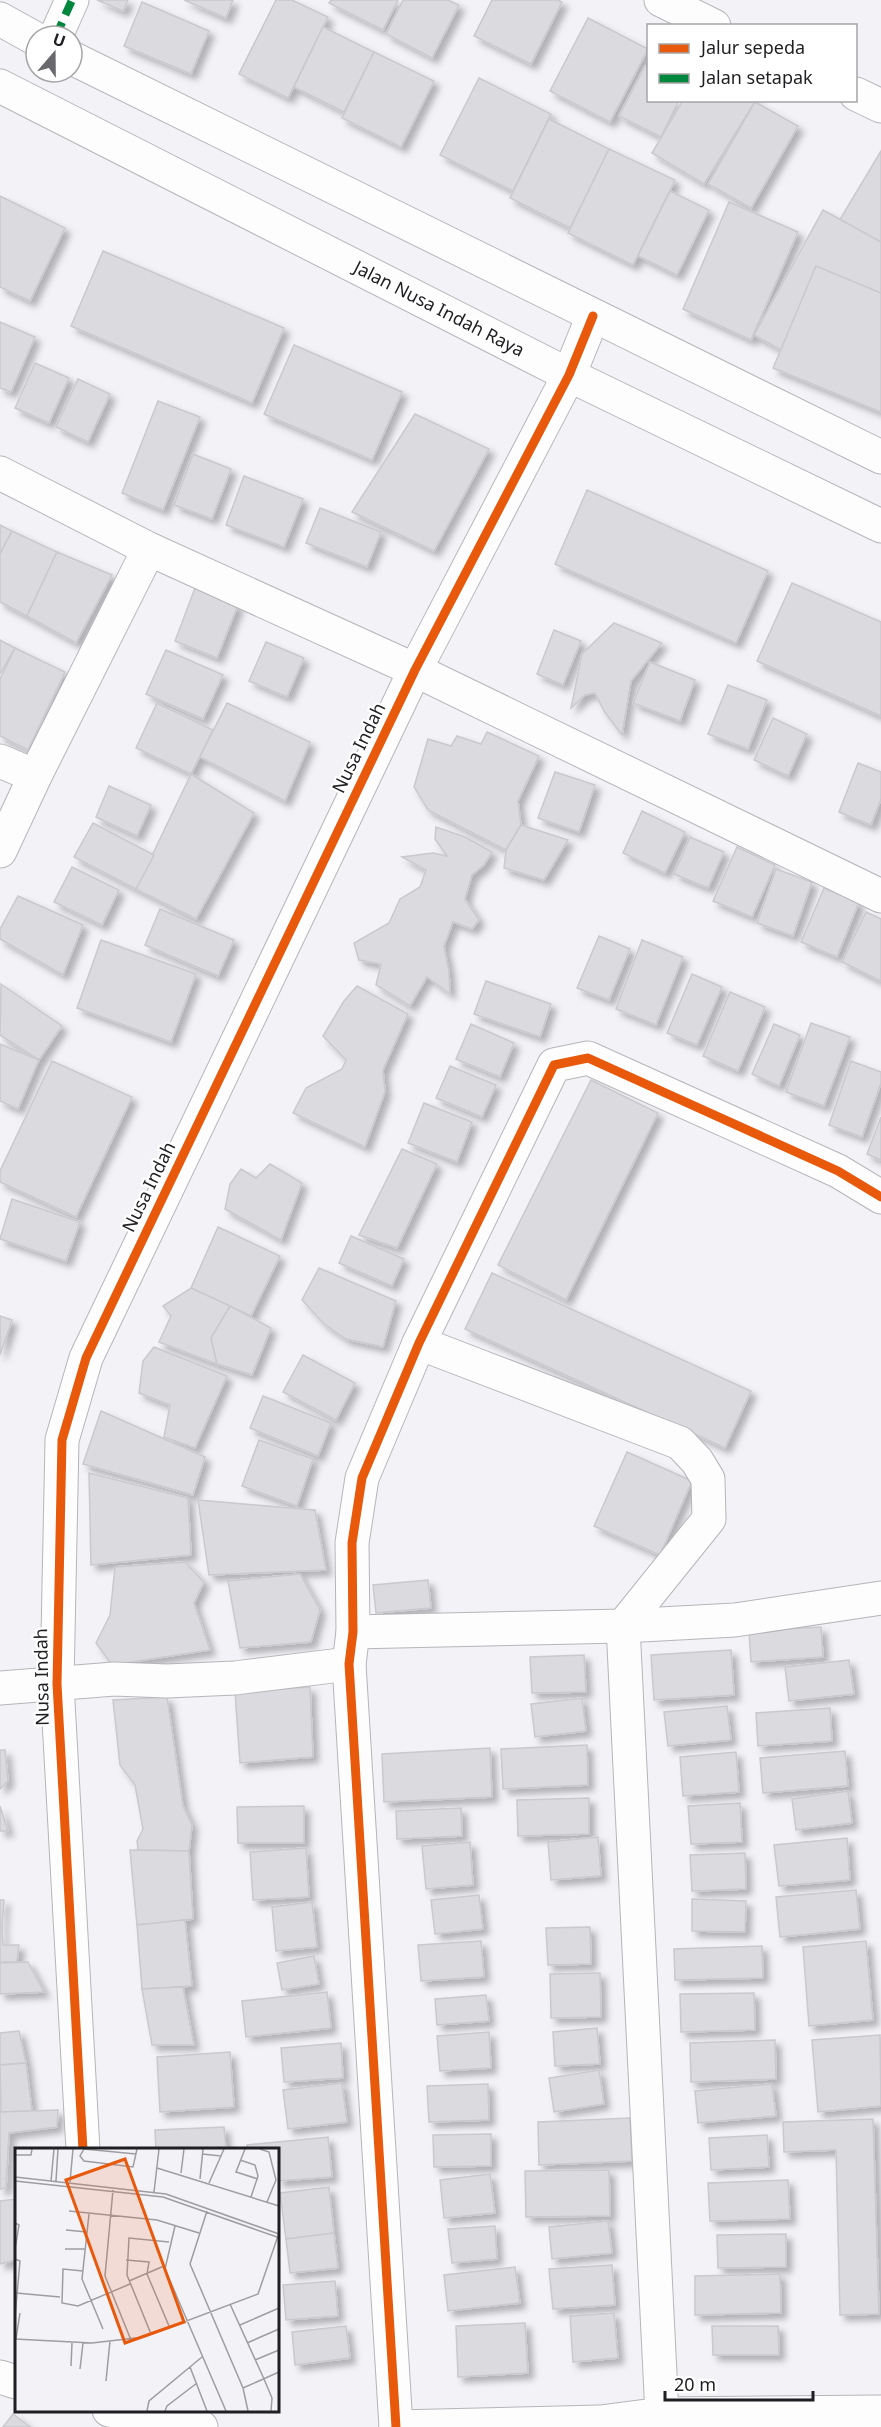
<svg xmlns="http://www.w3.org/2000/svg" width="881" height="2427" font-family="'Noto Sans',sans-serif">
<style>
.building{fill:#dbdade;stroke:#cac9cd;stroke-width:1.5;filter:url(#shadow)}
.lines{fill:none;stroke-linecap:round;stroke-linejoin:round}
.street-casing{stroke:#b6b5b9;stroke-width:35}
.street{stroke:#fdfdfe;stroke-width:33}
.quiet{stroke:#00873e;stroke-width:8;stroke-dasharray:15 8;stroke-linecap:butt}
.cycleway-casing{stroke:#fff;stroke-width:13}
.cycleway{stroke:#e8590c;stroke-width:9}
.labels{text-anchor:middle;stroke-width:4.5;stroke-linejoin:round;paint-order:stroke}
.street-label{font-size:18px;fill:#1f1e22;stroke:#fff}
.inset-road{fill:none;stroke:#9e9da2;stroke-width:1.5}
.view{fill:#e8590c;fill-opacity:0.15;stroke:#e8590c;stroke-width:3}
.inset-edge{fill:none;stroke:#1f1e22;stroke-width:3}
</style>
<defs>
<filter id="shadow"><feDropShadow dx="5.5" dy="5.5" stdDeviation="3" flood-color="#0004"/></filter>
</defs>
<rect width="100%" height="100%" fill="#f3f2f7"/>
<!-- building -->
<g class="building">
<polygon points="97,0 128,0 123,11"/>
<polygon points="184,0 233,0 226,18"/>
<polygon points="276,0 292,0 328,17 288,98 239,74"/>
<polygon points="331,0 398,0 383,30 329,3"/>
<polygon points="403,0 448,0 459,5 432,58 386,34"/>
<polygon points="492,0 558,0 562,2 531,64 474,36"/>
<polygon points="142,2 209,31 191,74 124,46"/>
<polygon points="588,18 648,49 610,122 550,91"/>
<polygon points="323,27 374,52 344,112 294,87"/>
<polygon points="374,52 434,81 401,147 342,118"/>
<polygon points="645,66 648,68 648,100 679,100 661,137 619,116"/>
<polygon points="479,78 551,114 513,191 440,155"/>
<polygon points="683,100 756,100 704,184 652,153"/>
<polygon points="755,102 798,126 751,208 708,184"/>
<polygon points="549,119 609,149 570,228 510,198"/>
<polygon points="609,149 675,180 633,265 568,233"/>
<polygon points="881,151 881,286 821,251"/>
<polygon points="670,191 709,210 677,275 638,256"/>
<polygon points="0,196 65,228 30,301 0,287"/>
<polygon points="729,202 798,232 751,340 683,309"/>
<polygon points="823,210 881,242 881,406 754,335"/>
<polygon points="103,251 284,328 252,403 71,326"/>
<polygon points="816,266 881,293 881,412 773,368"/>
<polygon points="0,322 35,337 11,392 0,388"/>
<polygon points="294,345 402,392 372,460 264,414"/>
<polygon points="35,363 69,378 49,423 15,408"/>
<polygon points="78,379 110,394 88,442 56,427"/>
<polygon points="158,401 200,417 163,510 122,493"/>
<polygon points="415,414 489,449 434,551 352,512"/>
<polygon points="193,454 231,469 212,519 174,505"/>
<polygon points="244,476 303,499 284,547 226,525"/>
<polygon points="587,490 768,571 736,643 555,564"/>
<polygon points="320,508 381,532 367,567 306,543"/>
<polygon points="0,525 12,531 0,554"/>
<polygon points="12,531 57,552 27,616 0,602 0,554"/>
<polygon points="57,552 112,575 76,643 27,616"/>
<polygon points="792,583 881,622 881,716 757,661"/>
<polygon points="195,588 238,605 217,658 175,641"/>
<polygon points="614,623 662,643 631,681 622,735 604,711 595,693 585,695 571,708 582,654"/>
<polygon points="554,630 581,641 563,685 537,674"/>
<polygon points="0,640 15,648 0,674"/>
<polygon points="266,642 304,658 287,697 249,681"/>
<polygon points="15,648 65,672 28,750 0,736 0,679"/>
<polygon points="166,650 223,675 203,719 146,694"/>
<polygon points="650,662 695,680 680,721 633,703"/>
<polygon points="728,685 767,700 748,749 708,734"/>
<polygon points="157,703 213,730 191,774 136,748"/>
<polygon points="227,703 310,742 285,801 200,757"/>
<polygon points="773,718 807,734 788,776 754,760"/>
<polygon points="487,732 539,756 518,801 521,825 506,850 428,810 414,787 428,739 451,746 457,736 481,744"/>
<polygon points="858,763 881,772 881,799 871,825 839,812"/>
<polygon points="555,772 595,785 579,832 538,818"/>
<polygon points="191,774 254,813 196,919 136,889"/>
<polygon points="109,786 151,805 137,836 96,817"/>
<polygon points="642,811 685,832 665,873 623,853"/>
<polygon points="93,823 154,855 136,889 74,857"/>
<polygon points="521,825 568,840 544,880 504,868 506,850"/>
<polygon points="436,827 465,837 492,852 484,865 472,875 465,899 479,920 472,929 453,922 444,946 449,971 450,994 427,977 410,1006 376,985 381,964 359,960 354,943 389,923 400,899 420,887 426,870 402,857 433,853 447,856 435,839"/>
<polygon points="690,837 724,852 708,888 674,874"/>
<polygon points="737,847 775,865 752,917 713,901"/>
<polygon points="72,867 119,890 102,925 54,902"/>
<polygon points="776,869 812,882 793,936 757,923"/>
<polygon points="824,888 859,902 837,957 801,942"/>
<polygon points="18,896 83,925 63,975 0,939 0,929"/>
<polygon points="160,909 234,940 218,976 145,945"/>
<polygon points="866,912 881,919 881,981 842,962"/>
<polygon points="599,936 630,949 609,1000 577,988"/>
<polygon points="101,940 196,974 171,1042 77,1008"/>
<polygon points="642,940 683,957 656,1025 616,1009"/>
<polygon points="692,974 722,987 697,1045 667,1033"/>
<polygon points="486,981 551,1004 540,1037 474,1014"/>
<polygon points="1,984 62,1026 39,1060 0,1035"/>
<polygon points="357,986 408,1014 383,1070 385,1092 365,1147 293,1113 306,1088 342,1069 346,1060 323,1036 344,1001"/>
<polygon points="730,992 765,1007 738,1071 703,1056"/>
<polygon points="811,1023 850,1037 824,1106 786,1092"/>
<polygon points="471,1024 514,1043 500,1077 456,1059"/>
<polygon points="774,1024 800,1035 779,1086 752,1074"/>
<polygon points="0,1044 39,1060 18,1109 0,1101"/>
<polygon points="52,1061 132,1097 76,1217 0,1182 0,1171"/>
<polygon points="851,1061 881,1072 881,1083 862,1137 829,1125"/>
<polygon points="450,1066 496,1085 482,1117 436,1098"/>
<polygon points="591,1080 658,1113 566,1300 498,1265"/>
<polygon points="424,1103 472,1122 457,1162 408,1143"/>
<polygon points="881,1117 881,1160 867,1154"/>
<polygon points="402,1149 437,1164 397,1248 359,1235"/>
<polygon points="270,1164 302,1183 281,1240 225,1209 230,1184 241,1169 256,1178"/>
<polygon points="12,1199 80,1222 66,1261 0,1239"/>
<polygon points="218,1227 280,1256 251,1316 191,1288"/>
<polygon points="351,1236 404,1259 392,1286 339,1263"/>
<polygon points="319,1268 396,1301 383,1347 346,1339 324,1324 302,1300"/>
<polygon points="492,1273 751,1391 725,1448 465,1329"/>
<polygon points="191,1288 230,1306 211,1338 217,1364 159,1342 171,1316 163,1306"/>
<polygon points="230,1306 271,1328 252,1375 217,1364 211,1338"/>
<polygon points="0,1316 12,1320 0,1355"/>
<polygon points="154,1347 227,1376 195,1448 164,1437 170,1405 139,1393 143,1361"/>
<polygon points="303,1355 355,1383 336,1420 283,1392"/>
<polygon points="263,1396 331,1423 318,1456 250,1428"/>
<polygon points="101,1411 205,1457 193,1495 83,1464"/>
<polygon points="259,1440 313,1459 297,1506 242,1486"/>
<polygon points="627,1452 692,1481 660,1555 594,1526"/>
<polygon points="89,1473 188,1498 191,1555 91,1565"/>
<polygon points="198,1500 315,1510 326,1570 209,1575"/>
<polygon points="185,1562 204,1582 194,1603 210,1650 112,1665 96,1643 110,1615 115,1567"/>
<polygon points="300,1574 320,1610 311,1642 240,1648 228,1581"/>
<polygon points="428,1580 431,1608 376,1613 373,1585"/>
<polygon points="821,1627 823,1657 751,1662 749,1631"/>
<polygon points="731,1650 734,1695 654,1700 651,1655"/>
<polygon points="584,1655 586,1692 532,1693 530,1657"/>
<polygon points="849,1660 854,1694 789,1701 785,1667"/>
<polygon points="310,1687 313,1757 240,1763 235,1692"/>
<polygon points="167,1697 183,1806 192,1825 189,1851 138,1850 137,1841 143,1829 135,1785 120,1765 113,1700"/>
<polygon points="582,1698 586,1731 535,1737 531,1704"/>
<polygon points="727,1706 731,1740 668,1746 664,1712"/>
<polygon points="830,1708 832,1741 758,1746 756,1713"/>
<polygon points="587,1745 588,1785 503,1789 501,1749"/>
<polygon points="490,1748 492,1797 384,1802 382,1754"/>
<polygon points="0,1750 5,1750 8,1781 0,1789"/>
<polygon points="845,1751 848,1786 763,1793 760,1758"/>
<polygon points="736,1752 739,1792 683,1796 680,1757"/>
<polygon points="848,1791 852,1823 796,1830 792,1799"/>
<polygon points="589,1798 589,1834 518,1836 517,1800"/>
<polygon points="740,1803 742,1842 691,1844 688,1806"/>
<polygon points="0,1806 8,1831 0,1831"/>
<polygon points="304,1806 304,1843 238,1843 237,1807"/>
<polygon points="461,1808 462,1836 397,1839 396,1811"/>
<polygon points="598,1837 601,1876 551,1880 548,1842"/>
<polygon points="847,1838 850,1880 779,1886 774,1845"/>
<polygon points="470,1842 473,1885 426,1889 422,1846"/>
<polygon points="306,1848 309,1897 253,1900 250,1852"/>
<polygon points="130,1850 189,1851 193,1919 137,1925"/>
<polygon points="745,1853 746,1889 692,1891 690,1855"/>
<polygon points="856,1890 860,1929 780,1937 776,1897"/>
<polygon points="479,1895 483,1929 435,1934 431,1900"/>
<polygon points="692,1899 746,1901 745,1932 692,1931"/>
<polygon points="0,1900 4,1900 2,1926 0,1926"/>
<polygon points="312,1902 317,1947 276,1951 272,1907"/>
<polygon points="185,1920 192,1986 142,1989 137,1925"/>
<polygon points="0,1926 2,1926 3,1945 19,1945 17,1962 0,1962"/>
<polygon points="590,1927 591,1964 548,1965 546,1928"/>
<polygon points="481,1941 484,1977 421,1981 418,1945"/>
<polygon points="866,1941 873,2020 809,2026 803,1947"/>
<polygon points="762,1946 763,1978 675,1980 674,1949"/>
<polygon points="314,1956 319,1984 282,1990 277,1963"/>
<polygon points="28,1962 44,1992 0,1994 0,1963"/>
<polygon points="600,1973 601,2017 551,2018 550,1974"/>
<polygon points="183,1987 194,2045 152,2045 142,1989"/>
<polygon points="327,1992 331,2028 246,2037 242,2001"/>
<polygon points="754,1993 755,2030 681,2032 680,1994"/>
<polygon points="486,1995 489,2021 437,2025 435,1999"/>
<polygon points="597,2028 600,2064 555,2066 553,2032"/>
<polygon points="19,2031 26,2063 0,2065 0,2033"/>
<polygon points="489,2032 491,2068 440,2071 437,2036"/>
<polygon points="880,2035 881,2106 818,2112 812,2040"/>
<polygon points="775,2040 776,2079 691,2082 690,2043"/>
<polygon points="341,2043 343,2078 284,2082 281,2048"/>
<polygon points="230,2052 234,2107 160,2112 157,2057"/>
<polygon points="26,2063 32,2111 1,2112 0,2065"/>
<polygon points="599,2070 604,2104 554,2112 549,2078"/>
<polygon points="342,2083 347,2122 288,2129 283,2090"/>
<polygon points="488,2084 489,2120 429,2122 427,2086"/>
<polygon points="772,2084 776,2116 698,2123 695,2091"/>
<polygon points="0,2110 1,2112 58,2110 57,2127 9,2133 6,2188 0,2189"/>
<polygon points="630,2118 632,2161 539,2165 538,2122"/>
<polygon points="873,2119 879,2314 840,2315 836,2150 784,2152 783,2122"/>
<polygon points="224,2127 226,2150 156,2150 155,2130"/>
<polygon points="491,2134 491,2166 434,2167 433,2135"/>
<polygon points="767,2135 769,2167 711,2170 709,2138"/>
<polygon points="328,2137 332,2177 278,2181 278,2150 247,2150 247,2145"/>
<polygon points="609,2170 610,2216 526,2217 525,2171"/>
<polygon points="490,2174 495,2213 444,2218 440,2180"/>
<polygon points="788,2180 790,2219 710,2221 708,2183"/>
<polygon points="329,2187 334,2233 286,2239 280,2193"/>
<polygon points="16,2199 16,2260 0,2264 0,2201"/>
<polygon points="608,2221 612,2253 552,2259 549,2227"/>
<polygon points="495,2226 497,2259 452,2263 448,2229"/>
<polygon points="334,2233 338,2268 290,2273 286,2239"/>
<polygon points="786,2234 786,2267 718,2268 717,2235"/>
<polygon points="612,2265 615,2305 553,2309 549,2269"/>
<polygon points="515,2267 520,2303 448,2311 444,2275"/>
<polygon points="780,2274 781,2313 695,2315 695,2276"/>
<polygon points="335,2281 338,2316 286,2320 283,2285"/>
<polygon points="614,2313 618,2358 573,2362 570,2316"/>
<polygon points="525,2323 528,2373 458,2377 456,2326"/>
<polygon points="346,2326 350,2358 295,2365 292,2332"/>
<polygon points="712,2326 778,2326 779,2355 713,2355"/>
<polygon points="13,2414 30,2427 3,2427"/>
</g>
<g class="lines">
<!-- street casing -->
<g class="street-casing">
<g id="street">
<polyline points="661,0 714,26"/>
<polyline points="0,19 36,39"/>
<polyline points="56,36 72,0"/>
<polyline points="72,58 881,457"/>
<polyline points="0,86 569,375 881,526"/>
<polyline points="856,94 881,106"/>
<polyline points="0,473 149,549 415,670 881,896"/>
<polyline points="0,761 35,776"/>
<polyline points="0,851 35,776 149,549"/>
<polyline points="419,1343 680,1443 697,1461 708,1479 709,1519 623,1626 662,2414"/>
<polyline points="353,1632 623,1626 735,1620 881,1598"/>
<polyline points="0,1688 114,1679 167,1681 235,1678 349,1664"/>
<polyline points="83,2150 57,1684 62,1440 86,1358 415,670 569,375 593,316"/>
<polyline points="0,2377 16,2382"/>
<polyline points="109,2410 201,2427"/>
<polyline points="396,2427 349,1664 353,1632 352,1543 362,1478 419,1343 554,1065 588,1058 838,1171 881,1197"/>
<polyline points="396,2427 600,2422 662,2414 881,2412"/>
</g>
</g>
<!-- street -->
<use href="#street" class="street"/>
<!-- quiet -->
<polyline class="quiet" points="56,36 72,0"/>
<!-- cycleway casing -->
<g class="cycleway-casing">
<g id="cycleway">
<polyline points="83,2150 57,1684 62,1440 86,1358 415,670 569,375 593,316"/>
<polyline points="396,2427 349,1664 353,1632 352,1543 362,1478 419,1343 554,1065 588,1058 838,1171 881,1197"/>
</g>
</g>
<!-- cycleway -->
<use href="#cycleway" class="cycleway"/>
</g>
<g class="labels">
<!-- street labels -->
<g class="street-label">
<text transform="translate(439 309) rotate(27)" y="6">Jalan Nusa Indah Raya</text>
<text transform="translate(359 748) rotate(-64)" y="6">Nusa Indah</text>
<text transform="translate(149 1187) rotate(-64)" y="6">Nusa Indah</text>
<text transform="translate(42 1677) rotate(-91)" y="6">Nusa Indah</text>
</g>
</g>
<!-- overview -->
<g transform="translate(15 2148)">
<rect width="264" height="264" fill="#f3f2f7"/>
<path class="inset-road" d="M69,1L65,8L69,13L118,19L122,1M69,1L121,6M230,1L221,24L243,31M245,1L254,4L261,32L252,54M187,6L206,8M0,7H16L17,1M225,12L240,17L243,28L236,49M142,20L264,58M166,25L169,1M0,29L151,46L264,86M185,31L188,1M0,33L148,49L262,89M36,33L39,1M41,33L43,1M55,34L58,1M194,35L209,1M98,42L90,128L116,192M139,44L144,1M54,63L142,72L184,85M192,63L175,116L228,240L233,263M74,66L67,131L88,181M0,75L4,77L0,101M160,78L150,121L211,263M51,82L72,84M50,101H70M0,111L5,113L0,169M111,112L134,114L132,126L154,178M68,123L48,121L47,155L63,158L115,136M114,133L149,118M1,145L45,149M215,156L249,231L257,250L256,263M225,177L264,160M136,186L112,127L114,90L154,94M0,191L77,195L129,189L243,146L264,85M1,191L5,165M232,195L264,181M240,212L264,202M56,218L57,195M175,219L192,263M65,221L68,195M91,233L95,193M228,240L264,224M132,263L134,253L187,209M150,263L152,258L182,235"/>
<path class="view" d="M110,11L169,174L110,195L51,32Z"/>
<rect width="264" height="264" class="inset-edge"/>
</g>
<!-- legend -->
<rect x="647" y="24" width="210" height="78" fill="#ffffff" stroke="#a5a5a7" stroke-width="1.5"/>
<rect x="659" y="44" width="30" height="9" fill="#e8590c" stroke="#a5a5a7" stroke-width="1.5"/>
<text x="701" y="54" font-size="18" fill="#1f1e22">Jalur sepeda</text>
<rect x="659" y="74" width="30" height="9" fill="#00873e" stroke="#a5a5a7" stroke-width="1.5"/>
<text x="701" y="84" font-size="18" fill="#1f1e22">Jalan setapak</text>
<!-- north arrow -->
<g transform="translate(54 54) rotate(20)"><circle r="28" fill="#ffffff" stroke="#a5a5a7" stroke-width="1.5"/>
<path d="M0-4.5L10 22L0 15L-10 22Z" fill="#69686d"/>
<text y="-9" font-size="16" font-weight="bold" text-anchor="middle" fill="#1f1e22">U</text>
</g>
<!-- scale -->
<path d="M665 2391v9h148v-9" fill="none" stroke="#1f1e22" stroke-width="3"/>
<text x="674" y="2391" font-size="18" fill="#1f1e22" stroke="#ffffff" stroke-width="4.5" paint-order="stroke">20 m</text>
</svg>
